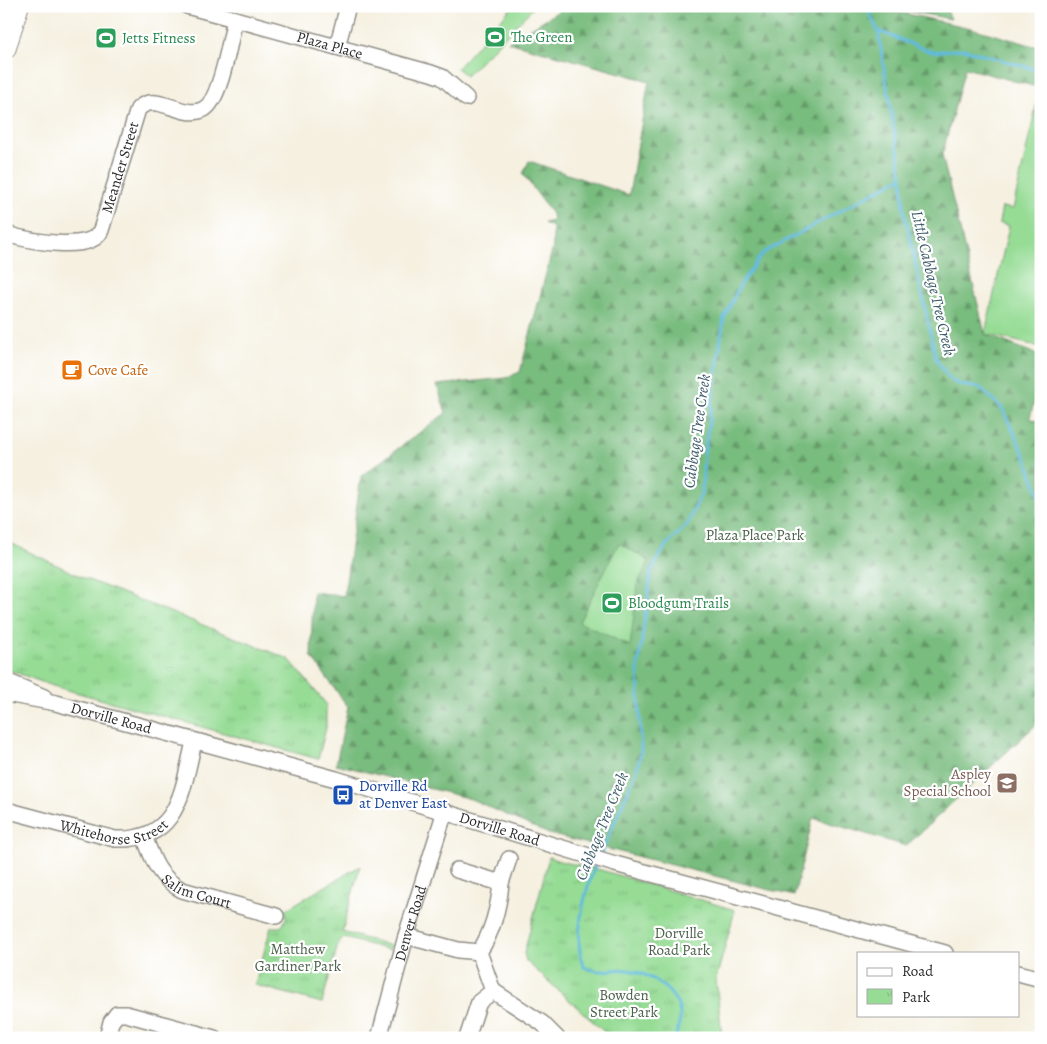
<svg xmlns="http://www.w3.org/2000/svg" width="1047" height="1044" font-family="Alegreya,serif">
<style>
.forest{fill:url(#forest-firs);stroke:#527454}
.park{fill:url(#park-tufts);stroke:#608460}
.pitch{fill:#96dc95;stroke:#608460}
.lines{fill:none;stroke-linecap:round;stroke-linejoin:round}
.stream{stroke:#60bade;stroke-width:3}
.minor-casing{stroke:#908e86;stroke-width:18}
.major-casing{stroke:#908e86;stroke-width:21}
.minor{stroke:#fff;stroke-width:15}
.major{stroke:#fff;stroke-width:19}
.labels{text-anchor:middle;stroke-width:4.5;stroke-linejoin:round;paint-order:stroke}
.leisure-label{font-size:15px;fill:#27864d;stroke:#fff;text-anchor:start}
.street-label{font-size:15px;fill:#2b2b2b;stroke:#fff}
.food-label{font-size:15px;fill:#c56008;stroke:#fff;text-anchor:start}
.park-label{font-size:15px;fill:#4b604b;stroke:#fff}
.education-label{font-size:15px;fill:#785e54;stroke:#fff;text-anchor:end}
.transit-label{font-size:15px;fill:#164399;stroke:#fff;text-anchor:start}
.water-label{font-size:16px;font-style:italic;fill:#3e5d6a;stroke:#fff}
</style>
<defs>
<pattern id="forest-firs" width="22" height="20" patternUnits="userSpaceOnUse" patternTransform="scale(1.25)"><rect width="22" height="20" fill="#78bc7e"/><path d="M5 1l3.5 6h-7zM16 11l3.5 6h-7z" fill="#639967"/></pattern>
<pattern id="park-tufts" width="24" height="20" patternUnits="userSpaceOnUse" patternTransform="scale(1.25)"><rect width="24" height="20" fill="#96dc95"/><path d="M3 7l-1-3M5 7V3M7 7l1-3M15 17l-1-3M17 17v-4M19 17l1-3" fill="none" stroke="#81bd81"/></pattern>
</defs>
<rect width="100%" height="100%" fill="#fff"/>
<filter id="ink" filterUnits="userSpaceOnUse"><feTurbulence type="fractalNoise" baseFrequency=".02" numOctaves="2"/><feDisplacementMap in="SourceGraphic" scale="10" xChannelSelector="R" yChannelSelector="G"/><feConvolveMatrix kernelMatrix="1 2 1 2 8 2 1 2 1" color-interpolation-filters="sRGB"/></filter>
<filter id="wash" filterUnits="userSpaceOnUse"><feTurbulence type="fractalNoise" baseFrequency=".0096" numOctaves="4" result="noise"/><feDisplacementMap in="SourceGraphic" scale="20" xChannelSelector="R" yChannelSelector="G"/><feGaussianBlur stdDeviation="1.12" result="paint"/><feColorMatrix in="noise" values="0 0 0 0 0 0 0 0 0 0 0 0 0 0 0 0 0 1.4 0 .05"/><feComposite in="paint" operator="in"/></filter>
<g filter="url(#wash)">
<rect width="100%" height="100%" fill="#f5f0e0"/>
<!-- forest -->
<g class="forest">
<polygon points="567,6 870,6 971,28 1041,48 1041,88 965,68 942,155 985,334 1041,356 1041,375 1030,418 1041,422 1041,720 906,846 813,818 794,896 549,834 471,799 336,764 348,707 311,656 313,592 344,596 361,476 446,413 437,385 506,378 520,372 553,247 553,227 544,223 553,221 552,214 523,174 529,161 629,195 649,81 508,42"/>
<polygon points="882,6 945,6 951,19"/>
</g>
<!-- park -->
<g class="park">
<polygon points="6,541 86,579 289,659 326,704 326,728 318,759 53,686 6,669"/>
<path d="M549,857C564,864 578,864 594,868L735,910L716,979L722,1038H611L526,961L524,953Z"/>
<path d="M360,866L342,932L391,946L390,950L344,938L339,941L322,1003L255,985L271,927H281C286,921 287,917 285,910Z"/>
</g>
<!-- pitch -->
<g class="pitch">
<polygon points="513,6 535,6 466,76 457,68"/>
<polygon points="1038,98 1041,99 1041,347 985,334 1009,226 999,223 1002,207 1013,209"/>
<polygon points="619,543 649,561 638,583 630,646 579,622"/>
</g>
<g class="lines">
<!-- stream -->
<g class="stream">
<path d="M866,6L878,31L902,177L904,210L936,359C949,380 953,387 979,387L1002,408L1026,458L1041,500"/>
<polyline points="878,31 932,52 963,49 1041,71"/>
<polyline points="600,856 637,770 641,752 638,668 651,572 666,545 687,525 702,492 704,456 724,318 741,283 763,253 902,177"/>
<path d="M596,864C585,890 572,940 584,967C604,976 610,967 628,970C647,973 673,988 679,1008C682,1017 678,1029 675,1038"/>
</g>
</g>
</g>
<g filter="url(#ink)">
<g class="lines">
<!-- minor casing -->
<g class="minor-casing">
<g id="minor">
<path id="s1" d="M187,6L431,73L442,77L466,98"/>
<polyline points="337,47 348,6"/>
<path id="s2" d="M6,234C26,240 92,254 101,230L138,109C156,90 183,121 204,109C221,100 230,39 235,19"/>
<polyline points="6,681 44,697"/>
<path id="s3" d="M6,694L56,703L336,779L615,864L945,953"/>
<path id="s4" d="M6,810L115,839C179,842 182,791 194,742"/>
<path id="s5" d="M144,836C153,860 158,877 182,890L276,916"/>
<path d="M457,870L501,883C499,906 492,934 479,952"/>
<polyline points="501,883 509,859"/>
<polyline points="406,936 458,950 479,952 493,991 542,1023 557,1038"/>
<polyline points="1018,973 1041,979"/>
<polyline points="107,1038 111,1022 117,1014 126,1014 214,1038"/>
<path id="s6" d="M379,1038L406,936L445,811"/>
<polyline points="467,1038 479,1002 493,991"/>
</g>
</g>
<!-- major casing -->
<g class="major-casing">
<polyline id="major" points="6,49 19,6"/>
</g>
<!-- minor -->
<use href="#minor" class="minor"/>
<!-- major -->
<use href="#major" class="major"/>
</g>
</g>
<!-- icons -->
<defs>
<g id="stadium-square" transform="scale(1.125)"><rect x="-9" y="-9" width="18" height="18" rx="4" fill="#2e9e5b" stroke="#fff"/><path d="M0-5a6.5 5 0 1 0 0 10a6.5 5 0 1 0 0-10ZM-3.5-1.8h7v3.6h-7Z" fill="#fff"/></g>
<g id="cafe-square" transform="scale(1.125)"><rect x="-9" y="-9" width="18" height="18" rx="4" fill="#e8710a" stroke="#fff"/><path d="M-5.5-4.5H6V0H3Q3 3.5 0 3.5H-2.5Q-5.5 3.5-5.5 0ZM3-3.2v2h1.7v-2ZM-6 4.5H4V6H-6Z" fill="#fff"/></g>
<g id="school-square" transform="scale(1.125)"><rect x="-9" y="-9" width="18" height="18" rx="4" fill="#8d6e63" stroke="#fff"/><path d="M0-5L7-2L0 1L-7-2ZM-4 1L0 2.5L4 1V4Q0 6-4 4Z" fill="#fff"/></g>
<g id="bus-square" transform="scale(1.125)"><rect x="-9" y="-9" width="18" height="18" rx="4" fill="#1a4fb4" stroke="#fff"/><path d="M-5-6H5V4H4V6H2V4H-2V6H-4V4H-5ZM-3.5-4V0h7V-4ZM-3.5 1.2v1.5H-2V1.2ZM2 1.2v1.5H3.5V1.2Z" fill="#fff"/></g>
</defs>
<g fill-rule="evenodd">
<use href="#stadium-square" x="495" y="37"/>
<use href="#stadium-square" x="106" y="38"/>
<use href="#cafe-square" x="72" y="370"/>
<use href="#stadium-square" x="612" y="603"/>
<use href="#school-square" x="1007" y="783"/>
<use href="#bus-square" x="343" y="795"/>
</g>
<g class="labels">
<!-- leisure labels -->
<g class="leisure-label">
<text x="511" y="42">The Green</text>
<text x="122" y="43">Jetts Fitness</text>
<text x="628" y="608">Bloodgum Trails</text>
</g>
<!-- street labels -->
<g class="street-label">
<text dy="5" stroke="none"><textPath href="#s1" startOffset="148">Plaza Place</textPath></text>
<text dy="5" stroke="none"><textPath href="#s2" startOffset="166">Meander Street</textPath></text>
<text dy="5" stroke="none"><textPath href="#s3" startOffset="108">Dorville Road</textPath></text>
<text dy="5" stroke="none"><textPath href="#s4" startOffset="112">Whitehorse Street</textPath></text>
<text dy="5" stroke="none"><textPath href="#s3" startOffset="512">Dorville Road</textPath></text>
<text dy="5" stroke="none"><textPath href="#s5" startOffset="82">Salim Court</textPath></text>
<text dy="5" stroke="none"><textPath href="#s6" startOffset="119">Denver Road</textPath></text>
</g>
<!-- food labels -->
<g class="food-label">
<text x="88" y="375">Cove Cafe</text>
</g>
<!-- park labels -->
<g class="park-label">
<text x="755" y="540">Plaza Place Park</text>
<text x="679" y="938">Dorville<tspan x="679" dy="17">Road Park</tspan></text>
<text x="298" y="954">Matthew<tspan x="298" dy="17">Gardiner Park</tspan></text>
<text x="624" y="1000">Bowden<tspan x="624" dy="17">Street Park</tspan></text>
</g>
<!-- education labels -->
<g class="education-label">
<text x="991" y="779">Aspley<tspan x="991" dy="17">Special School</tspan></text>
</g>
<!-- transit labels -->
<g class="transit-label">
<text x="359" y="791">Dorville Rd<tspan x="359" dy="17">at Denver East</tspan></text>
</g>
<!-- water labels -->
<g class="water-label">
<text transform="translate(934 283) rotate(77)" y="6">Little Cabbage Tree Creek</text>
<text transform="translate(696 431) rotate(-82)" y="6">Cabbage Tree Creek</text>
<text transform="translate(601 826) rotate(-68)" y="6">Cabbage Tree Creek</text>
</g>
</g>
<!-- margin -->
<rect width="1047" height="1044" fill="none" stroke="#fff" stroke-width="25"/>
<!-- legend -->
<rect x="857" y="952" width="162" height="65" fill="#ffffff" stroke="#aaaaaa"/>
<rect x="867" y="968" width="25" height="8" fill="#ffffff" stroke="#aaaaaa"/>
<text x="902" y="976" font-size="15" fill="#2b2b2b">Road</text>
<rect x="867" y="989" width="25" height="15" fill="url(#park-tufts)" stroke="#aaaaaa"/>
<text x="902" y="1002" font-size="15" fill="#2b2b2b">Park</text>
</svg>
